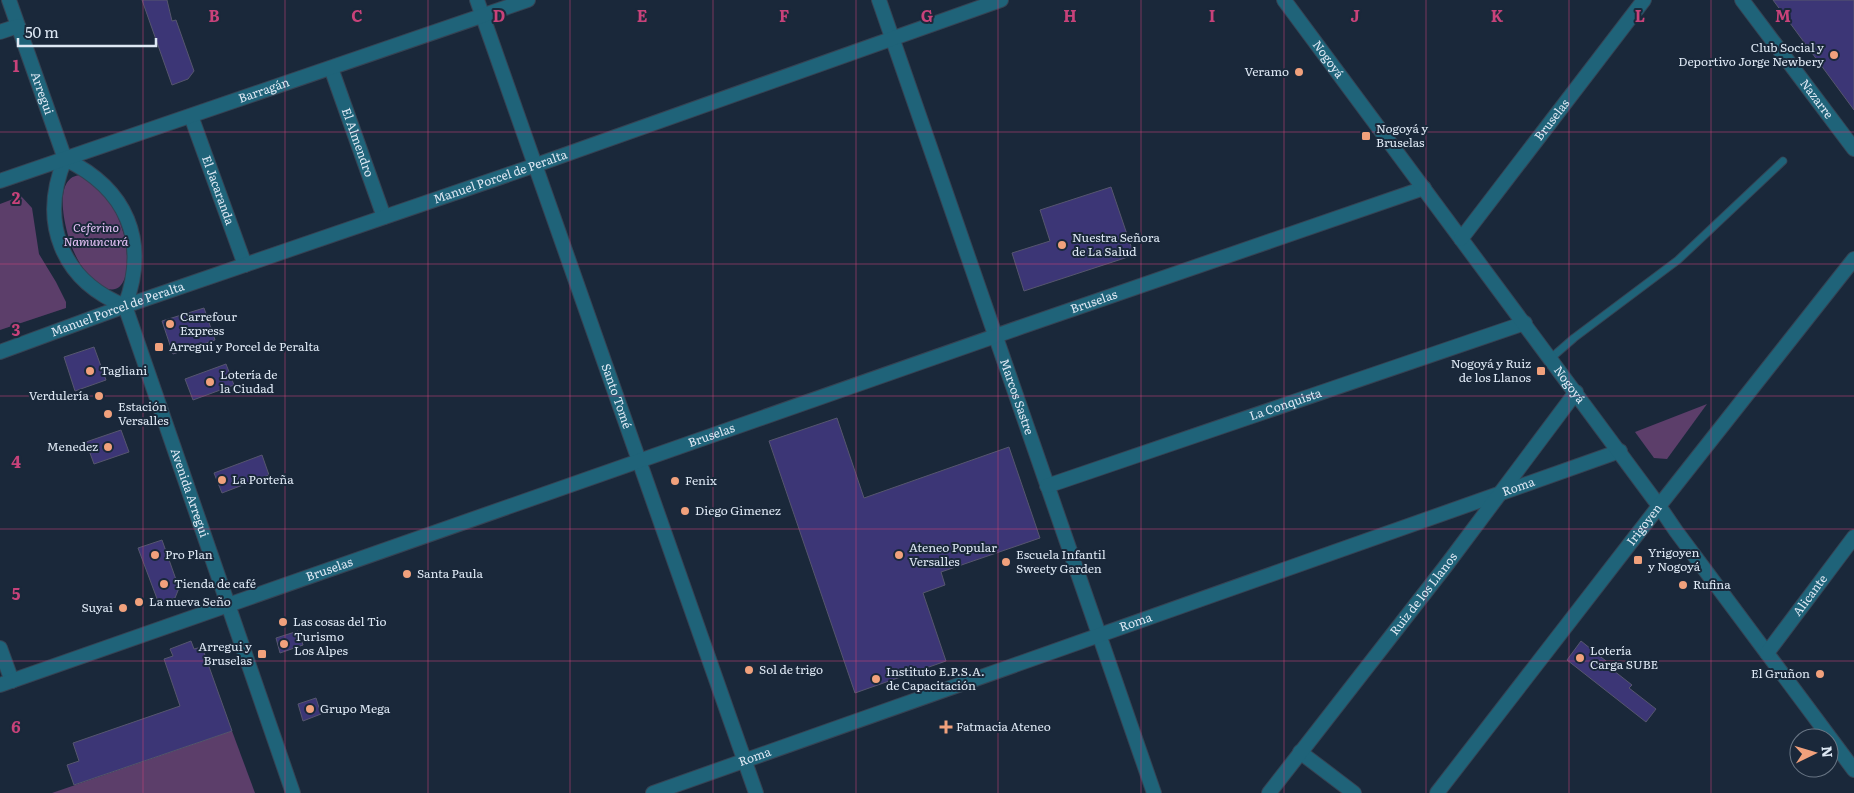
<svg xmlns="http://www.w3.org/2000/svg" width="1854" height="793" font-family="Literata,serif">
<style>
.green{fill:#5c3e6a}
.building{fill:#3c3676;stroke:#56566e}
.lines{fill:none;stroke-linecap:round;stroke-linejoin:round}
.service-casing{stroke:#354354;stroke-width:9}
.minor-casing{stroke:#354354;stroke-width:16}
.tertiary-casing{stroke:#354354;stroke-width:16}
.service{stroke:#1f6379;stroke-width:7}
.minor{stroke:#1f6379;stroke-width:14}
.tertiary{stroke:#1f6379;stroke-width:14}
.grid{fill:none;stroke:#c8427a;stroke-width:1;stroke-opacity:0.55}
.poi-dot{fill:#f1a17c;stroke:#1a283a;stroke-width:2}
.labels{text-anchor:middle;stroke-width:4;stroke-linejoin:round;paint-order:stroke}
.poi-label{font-size:12px;fill:#dee8f4;stroke:#1a283a;text-anchor:start}
.street-label{font-size:12px;fill:#dee8f4;stroke:#1a283a}
.park-label{font-size:12px;font-style:italic;fill:#e6c2f7;stroke:#1a283a}
.grid-label{font-size:16px;text-anchor:middle;font-weight:bold;fill:#c8427a;stroke:#1a283a;stroke-width:4;stroke-linejoin:round;paint-order:stroke}
</style>
<rect width="100%" height="100%" fill="#1a283a"/>
<!-- green -->
<g class="green">
<path d="M81,175C86,178 93,181 97,184C109,194 120,220 124,235C129,253 132,305 99,285C88,278 79,263 74,252C66,235 50,176 81,175Z"/>
<polygon points="21,196 32,208 39,254 56,282 66,302 66,308 0,330 0,204"/>
<polygon points="1707,404 1667,459 1654,458 1635,432"/>
<polygon points="232,731 255,793 52,793"/>
</g>
<!-- building -->
<g class="building">
<polygon points="142,0 167,0 172,21 176,20 194,71 188,79 172,85"/>
<polygon points="1773,0 1854,0 1854,110"/>
<polygon points="1111,187 1134,255 1024,291 1012,253 1050,241 1040,210"/>
<polygon points="204,308 215,340 173,354 162,321"/>
<polygon points="94,347 106,380 75,391 64,357"/>
<polygon points="226,364 234,385 193,400 185,379"/>
<polygon points="837,418 864,498 1009,447 1040,538 941,572 945,585 923,593 946,661 855,693 769,441"/>
<polygon points="121,430 129,452 94,464 86,442"/>
<polygon points="262,455 269,475 222,493 214,473"/>
<polygon points="162,540 179,588 175,598 159,604 138,548"/>
<polygon points="298,631 303,645 280,653 276,638"/>
<polygon points="191,641 194,649 202,647 232,731 74,785 67,765 79,761 73,743 180,706 164,659 173,656 170,649"/>
<polygon points="1581,641 1606,661 1604,663 1632,685 1629,688 1656,709 1646,722 1567,660"/>
<polygon points="316,698 321,714 303,721 298,704"/>
</g>
<g class="lines">
<!-- service casing -->
<g class="service-casing">
<polyline id="service" points="1551,358 1574,338 1678,260 1783,161"/>
</g>
<!-- minor casing -->
<g class="minor-casing">
<g id="minor">
<path id="s1" d="M9,0L65,159"/>
<path id="s2" d="M477,0L756,793"/>
<path id="s3" d="M879,0L1154,793"/>
<polyline points="0,32 18,26"/>
<path id="s4" d="M331,68L384,217"/>
<path id="s5" d="M191,116L245,265"/>
<path id="s6" d="M65,159C127,189 149,241 125,306L293,793"/>
<path d="M65,159C39,222 61,280 125,306"/>
<path id="s7" d="M0,181L528,0"/>
<path id="s8" d="M0,352L125,306L536,165L1001,0"/>
<path id="s9" d="M1047,486L1525,323"/>
<polyline points="1659,506 1676,531 1854,770"/>
<polyline points="0,648 12,681"/>
<path id="s10" d="M1767,653L1854,537"/>
<path id="s11" d="M0,685L1021,327L1424,188"/>
<polyline points="1300,752 1354,793"/>
<path id="s12" d="M653,793L1620,451"/>
</g>
</g>
<!-- tertiary casing -->
<g class="tertiary-casing">
<g id="tertiary">
<path id="s13" d="M1284,0L1659,506"/>
<path id="s14" d="M1742,0L1854,149"/>
<path id="s15" d="M1461,239L1644,0"/>
<path id="s16" d="M1269,793L1445,567L1576,392"/>
<path id="s17" d="M1437,793L1659,506L1854,259"/>
</g>
</g>
<!-- service -->
<use href="#service" class="service"/>
<!-- minor -->
<use href="#minor" class="minor"/>
<!-- tertiary -->
<use href="#tertiary" class="tertiary"/>
</g>
<!-- grid -->
<path class="grid" d="M143,0V793M285,0V793M428,0V793M570,0V793M713,0V793M856,0V793M998,0V793M1141,0V793M1284,0V793M1426,0V793M1569,0V793M1711,0V793M0,132H1854M0,264H1854M0,396H1854M0,529H1854M0,661H1854"/>
<!-- markers -->
<g class="poi-dot">
<circle cx="1834" cy="55" r="5"/>
<circle cx="1299" cy="72" r="5"/>
<rect x="1361" y="131" width="10" height="10" rx="2.5"/>
<circle cx="1062" cy="245" r="5"/>
<circle cx="170" cy="324" r="5"/>
<rect x="154" y="342" width="10" height="10" rx="2.5"/>
<circle cx="90" cy="371" r="5"/>
<rect x="1536" y="366" width="10" height="10" rx="2.5"/>
<circle cx="210" cy="382" r="5"/>
<circle cx="99" cy="396" r="5"/>
<circle cx="108" cy="414" r="5"/>
<circle cx="108" cy="447" r="5"/>
<circle cx="222" cy="480" r="5"/>
<circle cx="675" cy="481" r="5"/>
<circle cx="685" cy="511" r="5"/>
<circle cx="155" cy="555" r="5"/>
<circle cx="899" cy="555" r="5"/>
<rect x="1633" y="555" width="10" height="10" rx="2.5"/>
<circle cx="1006" cy="562" r="5"/>
<circle cx="407" cy="574" r="5"/>
<circle cx="164" cy="584" r="5"/>
<circle cx="1683" cy="585" r="5"/>
<circle cx="139" cy="602" r="5"/>
<circle cx="123" cy="608" r="5"/>
<circle cx="283" cy="622" r="5"/>
<circle cx="284" cy="644" r="5"/>
<rect x="257" y="649" width="10" height="10" rx="2.5"/>
<circle cx="1580" cy="658" r="5"/>
<circle cx="749" cy="670" r="5"/>
<circle cx="1820" cy="674" r="5"/>
<circle cx="876" cy="679" r="5"/>
<circle cx="310" cy="709" r="5"/>
<path d="M943.5 719.5h5v5h5v5h-5v5h-5v-5h-5v-5h5z"/>
</g>
<g class="labels">
<!-- poi labels -->
<g class="poi-label">
<text x="1824" y="52" text-anchor="end">Club Social y<tspan x="1824" dy="14">Deportivo Jorge Newbery</tspan></text>
<text x="1289" y="76" text-anchor="end">Veramo</text>
<text x="1376" y="133">Nogoyá y<tspan x="1376" dy="14">Bruselas</tspan></text>
<text x="1072" y="242">Nuestra Señora<tspan x="1072" dy="14">de La Salud</tspan></text>
<text x="180" y="321">Carrefour<tspan x="180" dy="14">Express</tspan></text>
<text x="169" y="351">Arregui y Porcel de Peralta</text>
<text x="1531" y="368" text-anchor="end">Nogoyá y Ruiz<tspan x="1531" dy="14">de los Llanos</tspan></text>
<text x="100" y="375">Tagliani</text>
<text x="220" y="379">Lotería de<tspan x="220" dy="14">la Ciudad</tspan></text>
<text x="89" y="400" text-anchor="end">Verdulería</text>
<text x="118" y="411">Estación<tspan x="118" dy="14">Versalles</tspan></text>
<text x="98" y="451" text-anchor="end">Menedez</text>
<text x="232" y="484">La Porteña</text>
<text x="685" y="485">Fenix</text>
<text x="695" y="515">Diego Gimenez</text>
<text x="909" y="552">Ateneo Popular<tspan x="909" dy="14">Versalles</tspan></text>
<text x="1648" y="557">Yrigoyen<tspan x="1648" dy="14">y Nogoyá</tspan></text>
<text x="165" y="559">Pro Plan</text>
<text x="1016" y="559">Escuela Infantil<tspan x="1016" dy="14">Sweety Garden</tspan></text>
<text x="417" y="578">Santa Paula</text>
<text x="174" y="588">Tienda de café</text>
<text x="1693" y="589">Rufina</text>
<text x="149" y="606">La nueva Seño</text>
<text x="113" y="612" text-anchor="end">Suyai</text>
<text x="293" y="626">Las cosas del Tio</text>
<text x="294" y="641">Turismo<tspan x="294" dy="14">Los Alpes</tspan></text>
<text x="252" y="651" text-anchor="end">Arregui y<tspan x="252" dy="14">Bruselas</tspan></text>
<text x="1590" y="655">Lotería<tspan x="1590" dy="14">Carga SUBE</tspan></text>
<text x="759" y="674">Sol de trigo</text>
<text x="886" y="676">Instituto E.P.S.A.<tspan x="886" dy="14">de Capacitación</tspan></text>
<text x="1810" y="678" text-anchor="end">El Gruñon</text>
<text x="320" y="713">Grupo Mega</text>
<text x="956" y="731">Fatmacia Ateneo</text>
</g>
<!-- street labels -->
<g class="street-label">
<text dy="4" stroke="none"><textPath href="#s13" startOffset="74">Nogoyá</textPath></text>
<text dy="4" stroke="none"><textPath href="#s7" startOffset="279">Barragán</textPath></text>
<text dy="4" stroke="none"><textPath href="#s1" startOffset="99">Arregui</textPath></text>
<text dy="4" stroke="none"><textPath href="#s14" startOffset="124">Nazarre</textPath></text>
<text dy="4" stroke="none"><textPath href="#s15" startOffset="150">Bruselas</textPath></text>
<text dy="4" stroke="none"><textPath href="#s4" startOffset="79">El Almendro</textPath></text>
<text dy="4" stroke="none"><textPath href="#s8" startOffset="530">Manuel Porcel de Peralta</textPath></text>
<text dy="4" stroke="none"><textPath href="#s5" startOffset="79">El Jacaranda</textPath></text>
<text dy="4" stroke="none"><textPath href="#s11" startOffset="1159">Bruselas</textPath></text>
<text dy="4" stroke="none"><textPath href="#s8" startOffset="125">Manuel Porcel de Peralta</textPath></text>
<text dy="4" stroke="none"><textPath href="#s13" startOffset="479">Nogoyá</textPath></text>
<text dy="4" stroke="none"><textPath href="#s2" startOffset="420">Santo Tomé</textPath></text>
<text dy="4" stroke="none"><textPath href="#s3" startOffset="420">Marcos Sastre</textPath></text>
<text dy="4" stroke="none"><textPath href="#s9" startOffset="252">La Conquista</textPath></text>
<text dy="4" stroke="none"><textPath href="#s11" startOffset="754">Bruselas</textPath></text>
<text dy="4" stroke="none"><textPath href="#s12" startOffset="918">Roma</textPath></text>
<text dy="4" stroke="none"><textPath href="#s6" startOffset="375">Avenida Arregui</textPath></text>
<text dy="4" stroke="none"><textPath href="#s17" startOffset="339">Irigoyen</textPath></text>
<text dy="4" stroke="none"><textPath href="#s11" startOffset="349">Bruselas</textPath></text>
<text dy="4" stroke="none"><textPath href="#s16" startOffset="252">Ruiz de los Llanos</textPath></text>
<text dy="4" stroke="none"><textPath href="#s10" startOffset="72">Alicante</textPath></text>
<text dy="4" stroke="none"><textPath href="#s12" startOffset="512">Roma</textPath></text>
<text dy="4" stroke="none"><textPath href="#s12" startOffset="108">Roma</textPath></text>
</g>
<!-- park labels -->
<g class="park-label">
<text x="96" y="232">Ceferino<tspan x="96" dy="14">Namuncurá</tspan></text>
</g>
</g>
<g class="grid-label">
<text x="214" y="22">B</text>
<text x="357" y="22">C</text>
<text x="499" y="22">D</text>
<text x="642" y="22">E</text>
<text x="784" y="22">F</text>
<text x="927" y="22">G</text>
<text x="1070" y="22">H</text>
<text x="1212" y="22">I</text>
<text x="1355" y="22">J</text>
<text x="1497" y="22">K</text>
<text x="1640" y="22">L</text>
<text x="1783" y="22">M</text>
<text x="16" y="72">1</text>
<text x="16" y="204">2</text>
<text x="16" y="336">3</text>
<text x="16" y="468">4</text>
<text x="16" y="600">5</text>
<text x="16" y="733">6</text>
</g>
<!-- north arrow -->
<g transform="translate(1814 753) rotate(85)"><circle r="24" fill="#1a283a" stroke="#687584"/>
<path d="M0-4L9 19L0 12L-9 19Z" fill="#f1a17c"/>
<text y="-8" font-size="14" font-weight="bold" text-anchor="middle" fill="#dee8f4">N</text>
</g>
<!-- scale -->
<path d="M18 38v8h138v-8" fill="none" stroke="#dee8f4" stroke-width="2.5"/>
<text x="25" y="38" font-size="15" fill="#dee8f4" stroke="#1a283a" stroke-width="4" paint-order="stroke">50 m</text>
</svg>
